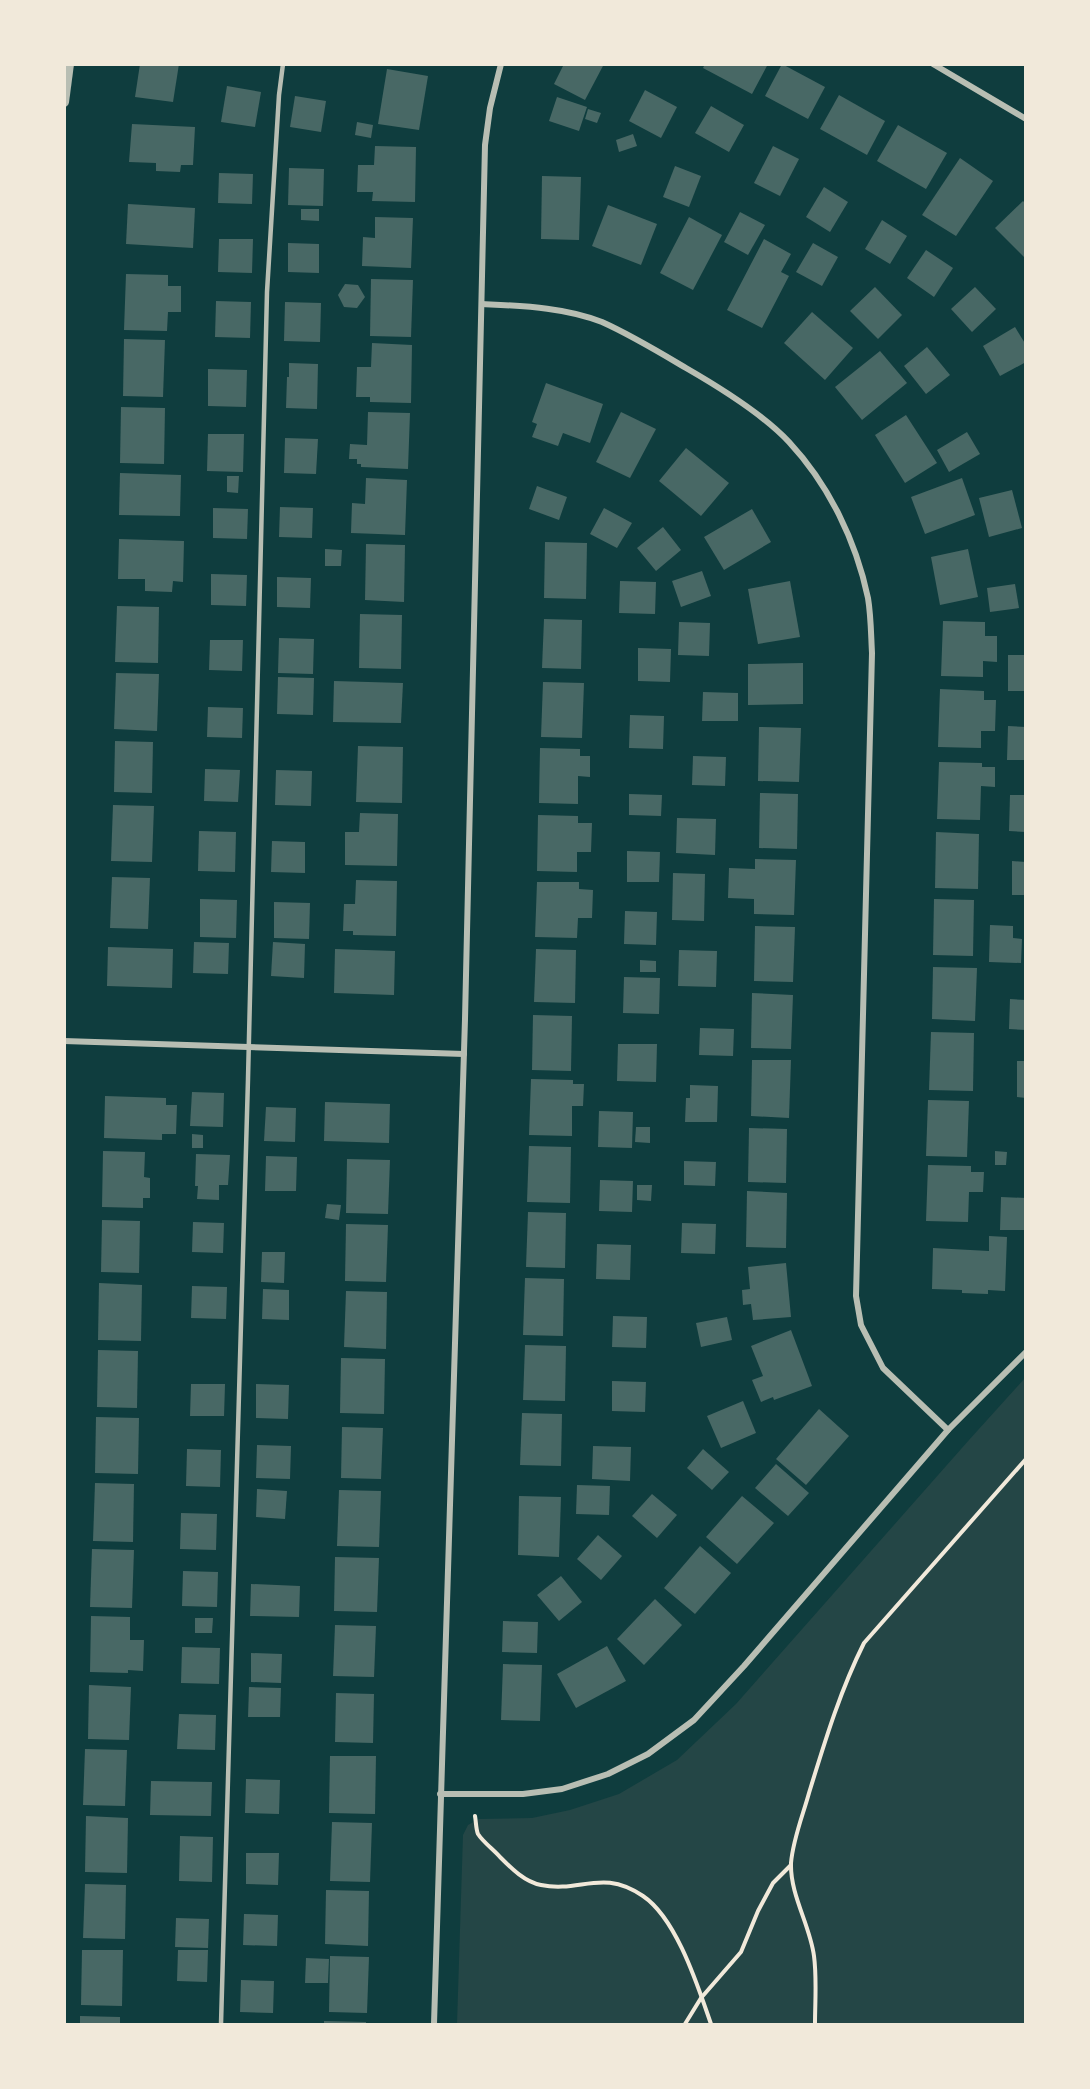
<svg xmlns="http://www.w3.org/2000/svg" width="1090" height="2089" font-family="'Open Sans',sans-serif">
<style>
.green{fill:#244646}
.building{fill:#486865}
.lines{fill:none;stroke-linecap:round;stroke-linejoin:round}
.path{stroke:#f1e9da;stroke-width:4}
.service{stroke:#b8beb3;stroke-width:4.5}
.minor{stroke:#b8beb3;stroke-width:6}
.tertiary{stroke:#b8beb3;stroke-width:10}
</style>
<rect width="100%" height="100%" fill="#0f3d3e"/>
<!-- green -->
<polygon class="green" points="1025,1378 1025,2024 457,2024 463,1835 468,1825 479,1819 532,1818 570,1810 619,1794 677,1760 736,1704 969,1440"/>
<!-- building -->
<g class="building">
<polygon points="140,64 179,64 173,102 135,97"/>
<polygon points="564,64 604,64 585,100 554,84"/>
<polygon points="705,64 768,64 752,94 703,68"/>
<polygon points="782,64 825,87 808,119 765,96"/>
<polygon points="387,69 428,76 419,130 378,124"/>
<polygon points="227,86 261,92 255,127 221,122"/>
<polygon points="645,90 677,107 661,138 629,121"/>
<polygon points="839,95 885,121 867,155 820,129"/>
<polygon points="295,96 326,101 321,132 290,127"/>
<polygon points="557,97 587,107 579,131 549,121"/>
<polygon points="711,106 744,125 729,152 695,133"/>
<polygon points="588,109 601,113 597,123 585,119"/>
<polygon points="357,122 373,125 371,138 355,135"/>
<polygon points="132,124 195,127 193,165 181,165 180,172 156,171 156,163 129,162"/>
<polygon points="898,125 947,153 926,189 877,161"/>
<polygon points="633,134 637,146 619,152 616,140"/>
<polygon points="375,146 416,147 415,202 372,201 373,192 357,192 358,165 374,165"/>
<polygon points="773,146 799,159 780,196 754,183"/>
<polygon points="960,158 993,181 956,236 922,215"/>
<polygon points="675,166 701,176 689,207 663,197"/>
<polygon points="289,168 324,169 323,206 288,205"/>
<polygon points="219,173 253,174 252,204 218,203"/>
<polygon points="542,176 581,177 579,240 541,239"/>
<polygon points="824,187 848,202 830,232 806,217"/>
<polygon points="1023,201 1026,204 1026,259 995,228"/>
<polygon points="128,204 195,208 193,248 126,244"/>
<polygon points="608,205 657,224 641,265 592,246"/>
<polygon points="301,209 319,209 319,221 301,220"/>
<polygon points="740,212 765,225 748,255 724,242"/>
<polygon points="375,217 413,218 411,268 362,266 363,237 375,238"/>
<polygon points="689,217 722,235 693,290 660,273"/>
<polygon points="882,220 907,236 890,264 865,249"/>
<polygon points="219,239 253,239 252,273 218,272"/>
<polygon points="764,239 791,254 781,272 789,276 762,328 727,310"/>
<polygon points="288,243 319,244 319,273 288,272"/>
<polygon points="813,243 838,257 822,286 796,272"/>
<polygon points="926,250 953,268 934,297 907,278"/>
<polygon points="126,274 168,275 168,286 181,286 181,312 168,312 167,331 124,330"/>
<polygon points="371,279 413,280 411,337 370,336"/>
<polygon points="345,284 358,285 365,297 357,308 344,307 338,295"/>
<polygon points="875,287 902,315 878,339 850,311"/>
<polygon points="975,287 996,309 972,332 951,309"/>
<polygon points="216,301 251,302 250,338 215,337"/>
<polygon points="285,302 321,303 320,342 284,341"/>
<polygon points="812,312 853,348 825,380 784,343"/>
<polygon points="1015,327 1026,345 1026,362 1000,376 983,346"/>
<polygon points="124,339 165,340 163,397 123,396"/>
<polygon points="372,343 412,345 411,403 370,402 370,397 356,397 357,367 371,367"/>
<polygon points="927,347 950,375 926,394 904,366"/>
<polygon points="880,351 907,383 862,420 835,387"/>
<polygon points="289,363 318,364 317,409 286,408 287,377 289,377"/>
<polygon points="208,369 247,370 246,407 208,406"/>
<polygon points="546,383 603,404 590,443 563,433 558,446 532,437 537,424 532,422"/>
<polygon points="121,407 165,408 164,464 120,463"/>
<polygon points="368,412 410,413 408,469 361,467 361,464 357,464 357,459 349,459 350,444 367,445"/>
<polygon points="621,412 656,429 630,478 596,462"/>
<polygon points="906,415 937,463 905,483 875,435"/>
<polygon points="967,432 980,454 949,472 937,450"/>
<polygon points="208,434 244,434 243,472 207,471"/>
<polygon points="285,438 318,439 316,474 284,473"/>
<polygon points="686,448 729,483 701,516 659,481"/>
<polygon points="120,473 181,475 180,516 119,515"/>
<polygon points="227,476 239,476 238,493 227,492"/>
<polygon points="366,478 407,480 405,535 351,533 352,503 365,504"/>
<polygon points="962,478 975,515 925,534 911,497"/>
<polygon points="537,486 567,497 559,520 529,509"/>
<polygon points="1012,490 1022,528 989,537 979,498"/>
<polygon points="280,507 313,508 312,538 279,537"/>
<polygon points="213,508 248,509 247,539 213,538"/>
<polygon points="604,508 632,523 617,548 590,534"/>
<polygon points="752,509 771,542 724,570 704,537"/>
<polygon points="663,527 681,550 656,571 637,548"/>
<polygon points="119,539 184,541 183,582 173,581 172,592 145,591 145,579 118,579"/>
<polygon points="545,542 587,543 586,599 544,598"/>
<polygon points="366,544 405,545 404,602 365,600"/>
<polygon points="325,549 342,550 341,566 325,566"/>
<polygon points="968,549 978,597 940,605 931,557"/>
<polygon points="702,571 711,596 681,607 672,581"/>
<polygon points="211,574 247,575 246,606 211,605"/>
<polygon points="277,577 311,578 310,608 277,607"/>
<polygon points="620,581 656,582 655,614 619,613"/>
<polygon points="790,581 800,637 758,644 748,589"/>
<polygon points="1015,584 1019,608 990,612 987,588"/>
<polygon points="117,606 159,607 158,663 115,662"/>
<polygon points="360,614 402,615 401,669 359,668"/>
<polygon points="544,619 582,620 581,669 542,668"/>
<polygon points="943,621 985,622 985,636 997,636 997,662 983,661 983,677 941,676"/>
<polygon points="679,622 710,623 709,656 678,655"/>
<polygon points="279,638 314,639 313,674 278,673"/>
<polygon points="210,640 243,640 242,671 209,670"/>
<polygon points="638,648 671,649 670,682 638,681"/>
<rect x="1008" y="655" width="18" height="36"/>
<polygon points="803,663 803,704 748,705 748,664"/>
<polygon points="116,673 159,674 157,731 114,729"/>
<polygon points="278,677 314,678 313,715 277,714"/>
<polygon points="334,681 403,683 401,723 333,722"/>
<polygon points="543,682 584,683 582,738 541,737"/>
<polygon points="940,689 984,691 984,700 996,700 995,731 981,731 981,748 938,747"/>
<polygon points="703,692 738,693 738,721 702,721"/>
<polygon points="208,707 243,708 242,738 207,737"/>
<polygon points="630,715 664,716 663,749 629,748"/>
<polygon points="1008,726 1026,727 1026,760 1007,760"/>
<polygon points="759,727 801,728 799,782 758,781"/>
<polygon points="115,741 153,742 152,793 114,792"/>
<polygon points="358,746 403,747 402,803 356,802"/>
<polygon points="540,748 580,749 580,756 590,756 590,777 578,776 578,804 539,803"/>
<polygon points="693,756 726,757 725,786 692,785"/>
<polygon points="939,762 982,763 982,767 995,767 995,787 981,786 980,820 937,819"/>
<polygon points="205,769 240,770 238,802 204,801"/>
<polygon points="276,770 312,771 311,806 275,805"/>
<polygon points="760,793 798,794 797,849 759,848"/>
<polygon points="629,794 662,795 661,816 629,815"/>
<polygon points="1010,795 1026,795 1026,832 1009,831"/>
<polygon points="113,805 154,806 152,862 111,861"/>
<polygon points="360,813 398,814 397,866 345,865 345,832 359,832"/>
<polygon points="538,815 578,816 578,823 592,823 591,852 577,852 577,872 537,871"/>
<polygon points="677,818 716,819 715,855 676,853"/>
<polygon points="199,831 236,832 235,872 198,871"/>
<polygon points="936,832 979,834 978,889 935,888"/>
<polygon points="272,841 305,842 305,873 271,872"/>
<polygon points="627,851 660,852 659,882 627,882"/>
<polygon points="755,859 796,860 794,915 754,914 754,899 728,898 729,868 755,869"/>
<polygon points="1012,861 1026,862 1026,895 1012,895"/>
<polygon points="673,873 705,874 704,921 672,920"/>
<polygon points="112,877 150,878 148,929 110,928"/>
<polygon points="356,880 397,881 396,936 353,935 353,931 343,931 344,904 355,904"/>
<polygon points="537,882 579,882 579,889 593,890 592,918 578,918 577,938 535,937"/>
<polygon points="200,899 237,900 236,938 200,937"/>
<polygon points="934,899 974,900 973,956 933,955"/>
<polygon points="274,902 310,903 309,939 274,938"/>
<polygon points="625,911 657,912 656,945 624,944"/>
<polygon points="990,925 1013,926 1013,938 1022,939 1021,963 989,962"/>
<polygon points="755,926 795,927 793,982 754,981"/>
<polygon points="194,942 229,943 228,974 193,973"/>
<polygon points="273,942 305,944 304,978 271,976"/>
<polygon points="108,947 173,949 172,988 107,986"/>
<polygon points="335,949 395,951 394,995 334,993"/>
<polygon points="536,949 576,950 575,1003 534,1002"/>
<polygon points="679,950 717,951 716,987 678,986"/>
<polygon points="640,960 656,961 656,972 640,972"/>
<polygon points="933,967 977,968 975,1021 932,1019"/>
<polygon points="624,977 660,978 659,1014 623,1013"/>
<polygon points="752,993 793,995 791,1049 751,1048"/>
<polygon points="1010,999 1026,1000 1026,1030 1009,1029"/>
<polygon points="533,1015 572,1016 571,1071 532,1070"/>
<polygon points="700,1028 734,1029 733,1056 699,1055"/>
<polygon points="931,1032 974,1033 973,1091 929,1090"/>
<polygon points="618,1044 657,1044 656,1082 617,1081"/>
<polygon points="752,1060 791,1060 789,1118 751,1116"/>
<polygon points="1017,1061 1026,1061 1026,1098 1017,1097"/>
<polygon points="531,1079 573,1080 573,1084 584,1084 583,1106 572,1106 572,1136 529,1135"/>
<polygon points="690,1085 718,1086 717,1122 685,1122 686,1098 690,1098"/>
<polygon points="192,1092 224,1093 223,1127 190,1126"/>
<polygon points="105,1096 166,1098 166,1105 177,1105 176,1134 162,1134 162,1140 104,1138"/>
<polygon points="928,1100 969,1101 967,1157 926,1156"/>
<polygon points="325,1102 390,1104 389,1143 324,1141"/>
<polygon points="266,1107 296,1108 295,1142 264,1141"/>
<polygon points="599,1111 633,1112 632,1148 598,1147"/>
<polygon points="636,1127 650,1127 650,1143 635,1142"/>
<polygon points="749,1128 787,1129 786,1183 748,1182"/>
<polygon points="192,1134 203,1135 203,1148 192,1148"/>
<polygon points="529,1146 571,1147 570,1203 527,1202"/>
<polygon points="103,1151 145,1152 144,1177 150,1178 150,1198 143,1198 143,1208 102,1207"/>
<polygon points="995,1151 1007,1152 1006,1165 995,1165"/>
<polygon points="196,1154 230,1155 228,1185 219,1185 219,1200 197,1199 198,1186 195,1186"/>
<polygon points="266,1156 297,1157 296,1191 265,1191"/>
<polygon points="347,1159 390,1160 388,1214 346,1213"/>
<polygon points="684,1161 716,1162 715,1186 684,1185"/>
<polygon points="928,1165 971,1166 971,1172 984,1172 983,1192 969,1192 968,1222 926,1221"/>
<polygon points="600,1180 633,1181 632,1212 599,1211"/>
<polygon points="637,1185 652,1185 651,1201 637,1200"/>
<polygon points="747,1191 787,1193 786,1248 746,1247"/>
<polygon points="1001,1197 1026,1198 1026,1230 1000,1230"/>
<polygon points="327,1204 341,1205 339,1220 325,1218"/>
<polygon points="528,1212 566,1213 565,1268 526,1267"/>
<polygon points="102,1220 140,1221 139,1273 101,1272"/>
<polygon points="193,1222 224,1223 223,1253 192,1252"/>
<polygon points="682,1223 716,1224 715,1254 681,1253"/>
<polygon points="346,1224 388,1225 386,1282 345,1281"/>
<polygon points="989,1236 1007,1237 1005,1291 988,1290 988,1294 962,1293 962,1290 932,1289 933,1248 989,1251"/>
<polygon points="597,1244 631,1245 630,1280 596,1279"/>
<polygon points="262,1252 285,1252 284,1283 261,1282"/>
<polygon points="786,1263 791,1317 753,1320 751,1304 743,1305 742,1290 750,1289 748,1267"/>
<polygon points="525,1278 564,1279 563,1336 523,1335"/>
<polygon points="99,1283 142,1285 141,1341 98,1340"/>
<polygon points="192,1286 227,1287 226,1319 191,1318"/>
<polygon points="263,1289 289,1290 289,1320 262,1319"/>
<polygon points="346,1291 387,1292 386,1349 344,1347"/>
<polygon points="613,1316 647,1317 646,1348 612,1347"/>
<polygon points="727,1317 732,1340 701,1347 696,1323"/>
<polygon points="791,1330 812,1386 774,1400 773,1397 761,1402 752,1380 763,1376 751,1346"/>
<polygon points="525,1345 566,1346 565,1401 523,1400"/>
<polygon points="98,1350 138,1351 137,1408 97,1407"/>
<polygon points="341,1358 385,1359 384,1414 340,1413"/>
<polygon points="612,1381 646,1382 645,1412 612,1411"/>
<polygon points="191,1384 225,1384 224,1416 190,1416"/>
<polygon points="256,1384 289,1385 288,1419 256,1418"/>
<polygon points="743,1401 756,1433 721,1448 707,1416"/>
<polygon points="819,1409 849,1436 806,1485 776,1459"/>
<polygon points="522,1413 562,1414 561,1466 520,1465"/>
<polygon points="96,1417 139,1418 138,1474 95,1473"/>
<polygon points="342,1427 383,1428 381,1479 341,1478"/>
<polygon points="257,1445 291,1446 290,1479 256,1478"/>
<polygon points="593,1446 631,1447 630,1481 592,1479"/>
<polygon points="187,1449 221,1450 220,1487 186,1486"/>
<polygon points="703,1449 729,1472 712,1490 687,1468"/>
<polygon points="776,1464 809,1493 788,1516 755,1488"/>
<polygon points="95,1483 134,1484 133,1542 93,1541"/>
<polygon points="577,1485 610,1486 609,1515 576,1514"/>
<polygon points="257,1489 287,1491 285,1519 256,1517"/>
<polygon points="339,1490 381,1491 379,1547 337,1546"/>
<polygon points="652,1494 677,1515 657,1538 632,1516"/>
<polygon points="519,1496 561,1497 559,1557 518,1555"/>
<polygon points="742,1496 774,1523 737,1564 706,1537"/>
<polygon points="181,1513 217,1514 216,1550 180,1549"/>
<polygon points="598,1535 622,1556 601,1580 577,1559"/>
<polygon points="700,1546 731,1573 695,1614 664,1588"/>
<polygon points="92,1549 134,1550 132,1608 90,1607"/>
<polygon points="335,1557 379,1558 377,1612 334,1611"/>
<polygon points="183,1571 218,1572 217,1607 182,1606"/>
<polygon points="561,1576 582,1602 559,1621 537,1595"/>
<polygon points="251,1584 300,1586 299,1617 250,1616"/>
<polygon points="655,1599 682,1625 644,1665 617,1639"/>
<polygon points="91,1616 130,1617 130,1640 144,1640 143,1671 128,1670 128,1673 90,1672"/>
<polygon points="195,1618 213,1618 212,1633 195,1633"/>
<polygon points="503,1621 538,1622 537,1653 502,1652"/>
<polygon points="335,1625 376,1626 374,1677 333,1676"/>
<polygon points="607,1646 626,1681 576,1708 557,1674"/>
<polygon points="182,1647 220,1648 219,1684 181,1683"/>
<polygon points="251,1653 282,1654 281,1683 251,1682"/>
<polygon points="503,1664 542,1665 540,1721 501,1720"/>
<polygon points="89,1685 131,1687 129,1740 88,1739"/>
<polygon points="249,1687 281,1688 280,1717 248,1717"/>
<polygon points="336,1693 374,1694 373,1743 335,1742"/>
<polygon points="179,1714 216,1715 215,1750 177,1749"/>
<polygon points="85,1749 127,1750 125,1806 83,1805"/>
<polygon points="330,1756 376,1756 375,1814 329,1813"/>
<polygon points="246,1779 280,1780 279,1814 245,1813"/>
<polygon points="151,1781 212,1782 211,1816 150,1815"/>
<polygon points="86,1816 128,1818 127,1873 85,1872"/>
<polygon points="332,1822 372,1823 370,1882 330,1881"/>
<polygon points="180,1836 213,1837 212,1882 179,1881"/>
<polygon points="246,1853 279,1853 278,1885 246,1884"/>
<polygon points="85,1884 126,1885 125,1939 83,1938"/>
<polygon points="326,1890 369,1891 368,1946 325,1944"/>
<polygon points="244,1914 278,1915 277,1946 243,1945"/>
<polygon points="176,1918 209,1919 208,1948 175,1947"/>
<polygon points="82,1950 123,1950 122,2006 81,2005"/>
<polygon points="178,1950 208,1950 207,1982 177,1981"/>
<polygon points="330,1956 369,1957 367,2013 329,2012"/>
<polygon points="306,1958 329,1959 328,1983 305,1983"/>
<polygon points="241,1980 274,1981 273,2013 240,2012"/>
<polygon points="80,2016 120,2017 120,2024 80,2024"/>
<polygon points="324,2021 366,2022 366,2024 324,2024"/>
</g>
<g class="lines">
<!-- path -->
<g class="path">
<path d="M475,1816C476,1821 476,1830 478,1834C483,1842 494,1850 500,1857C512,1869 525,1882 541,1885C581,1893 602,1868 643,1896C677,1919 698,1987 711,2024"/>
<polyline points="685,2024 701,1998 741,1952 758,1911 773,1883 791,1865"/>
<path d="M815,2024C815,2002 817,1978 814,1956C810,1925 790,1895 791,1863C793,1839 803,1815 809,1793C825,1741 840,1691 864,1643L1026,1459"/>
</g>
<!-- service -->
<polyline class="service" points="221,2024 248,1079 267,292 279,95 283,64"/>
<!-- minor -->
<g class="minor">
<polyline points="933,64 1026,119"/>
<path d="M482,304C522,306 564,307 602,322C631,335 659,352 686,368C719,387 763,414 789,442C829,485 856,541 868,598C871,616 871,635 872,653L856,1296L861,1325L883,1368L948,1430"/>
<polyline points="64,1041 464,1054"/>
<polyline points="440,1794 523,1794 562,1789 608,1774 648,1754 694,1720 744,1666 948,1430 1026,1352"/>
<polyline points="434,2024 465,1019 485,145 490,108 501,64"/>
</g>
<!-- tertiary -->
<polyline class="tertiary" points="64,102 69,64"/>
</g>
<!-- border -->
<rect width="1090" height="2089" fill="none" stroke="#f1e9da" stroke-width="132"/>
</svg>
